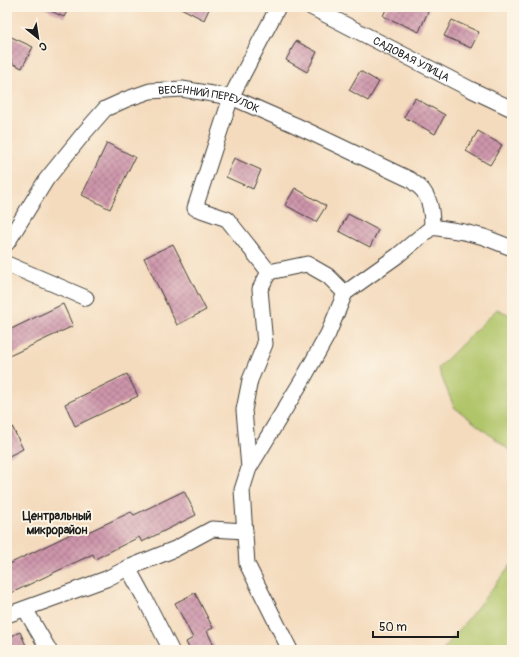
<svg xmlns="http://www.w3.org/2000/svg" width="519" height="657" font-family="Pangolin,sans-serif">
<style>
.green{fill:#b0c569;stroke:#667042}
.building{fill:url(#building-cross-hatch)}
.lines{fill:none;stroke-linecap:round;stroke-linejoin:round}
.minor-casing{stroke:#3c3934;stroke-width:17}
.minor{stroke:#fff;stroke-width:15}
.labels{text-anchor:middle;stroke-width:4;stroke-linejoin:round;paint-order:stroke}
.street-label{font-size:11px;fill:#1c1c1c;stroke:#fcf5e5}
.neighbourhood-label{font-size:12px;font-weight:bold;fill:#1c1c1c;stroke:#fcf5e5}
</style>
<defs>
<pattern id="building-cross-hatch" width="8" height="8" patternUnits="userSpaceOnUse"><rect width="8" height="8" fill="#ce95ab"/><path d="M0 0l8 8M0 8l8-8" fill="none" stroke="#a6798a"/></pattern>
</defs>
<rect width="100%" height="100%" fill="#fcf5e5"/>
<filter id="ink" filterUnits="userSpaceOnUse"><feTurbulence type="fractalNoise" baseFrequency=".025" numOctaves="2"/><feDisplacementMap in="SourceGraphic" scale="8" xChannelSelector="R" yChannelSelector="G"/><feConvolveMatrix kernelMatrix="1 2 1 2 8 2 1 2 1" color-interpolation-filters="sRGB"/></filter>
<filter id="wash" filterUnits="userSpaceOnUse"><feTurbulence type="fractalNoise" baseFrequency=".012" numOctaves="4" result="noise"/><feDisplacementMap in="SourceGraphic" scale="16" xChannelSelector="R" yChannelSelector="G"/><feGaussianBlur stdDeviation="0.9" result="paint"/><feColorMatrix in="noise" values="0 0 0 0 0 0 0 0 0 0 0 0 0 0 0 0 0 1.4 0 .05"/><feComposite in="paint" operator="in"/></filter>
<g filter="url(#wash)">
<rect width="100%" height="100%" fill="#f4dbbe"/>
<!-- green -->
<g class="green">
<polygon points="497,309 512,316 512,452 454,407 438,368"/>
<polygon points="512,564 512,650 443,650"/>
</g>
<g id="blocks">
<!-- building -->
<g class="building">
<polygon points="42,7 69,7 64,17"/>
<polygon points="179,7 210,7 204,20"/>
<polygon points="387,7 430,7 419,32 383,16"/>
<polygon points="452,20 479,32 471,48 444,36"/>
<polygon points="7,35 33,47 22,68 7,61"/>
<polygon points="296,41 317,52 307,72 286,60"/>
<polygon points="360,71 379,82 368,101 349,90"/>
<polygon points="415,98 445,115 435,134 404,117"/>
<polygon points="478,131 502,145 490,165 466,151"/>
<polygon points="107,143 135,157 110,209 82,195"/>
<polygon points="234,158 261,170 253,189 226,177"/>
<polygon points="295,188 326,206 316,222 285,205"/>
<polygon points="348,214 378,230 370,247 339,231"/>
<polygon points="173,244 206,310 177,325 144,258"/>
<polygon points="63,304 73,326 7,357 7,331"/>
<polygon points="127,374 138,396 75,426 65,404"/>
<polygon points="7,416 23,449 7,457"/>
<polygon points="184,491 196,515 142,542 139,537 95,559 93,554 7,595 7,565 83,528 86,533 131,512 134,515"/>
<polygon points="195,593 213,628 207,631 216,650 190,650 186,642 193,638 175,603"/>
<polygon points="20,632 28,650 7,650 7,638"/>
</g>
</g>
</g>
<g filter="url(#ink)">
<use href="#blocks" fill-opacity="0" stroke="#3c3934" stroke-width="1"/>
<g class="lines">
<!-- minor casing -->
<g class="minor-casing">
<g id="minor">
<path id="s1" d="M311,7L470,89L512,109"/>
<path id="s2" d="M7,243L46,180L84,133L105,109L127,99L150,91L182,89L231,97L295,125L411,180C415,184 421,187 424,192C431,202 432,214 432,227"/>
<polyline points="7,264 86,298"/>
<polyline points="269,272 307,264 328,276 345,293"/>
<polyline points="249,468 244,410 250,380 265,344 260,289 269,272 227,219 195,208 231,97 278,7"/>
<polyline points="128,568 145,599 171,650"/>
<polyline points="25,609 49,650"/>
<polyline points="7,615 106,579 128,568 175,549 212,529 245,531"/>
<polyline points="290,650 247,564 242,490 249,468 303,379 328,334 345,293 397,256 432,227 464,232 484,237 512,248"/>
</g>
</g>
<!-- minor -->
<use href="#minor" class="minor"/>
</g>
</g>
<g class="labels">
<!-- street labels -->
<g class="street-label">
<text dy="4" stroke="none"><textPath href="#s1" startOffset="113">САДОВАЯ УЛИЦА</textPath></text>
<text dy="4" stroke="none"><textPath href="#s2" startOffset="275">ВЕСЕННИЙ ПЕРЕУЛОК</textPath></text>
</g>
<!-- neighbourhood labels -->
<g class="neighbourhood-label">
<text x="57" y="520">Центральный<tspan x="57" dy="14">микрорайон</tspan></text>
</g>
</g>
<!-- margin -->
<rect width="519" height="657" fill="none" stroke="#fcf5e5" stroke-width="24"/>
<!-- north arrow -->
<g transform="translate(38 38) rotate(150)" stroke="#fcf5e5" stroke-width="3" paint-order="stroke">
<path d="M0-3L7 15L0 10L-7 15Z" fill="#1c1c1c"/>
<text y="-6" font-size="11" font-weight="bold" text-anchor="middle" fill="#1c1c1c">С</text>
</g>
<!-- scale -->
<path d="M373 631v6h85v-6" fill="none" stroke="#1c1c1c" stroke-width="2"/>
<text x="379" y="631" font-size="12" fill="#1c1c1c" stroke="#fcf5e5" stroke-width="3" paint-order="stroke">50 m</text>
</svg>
